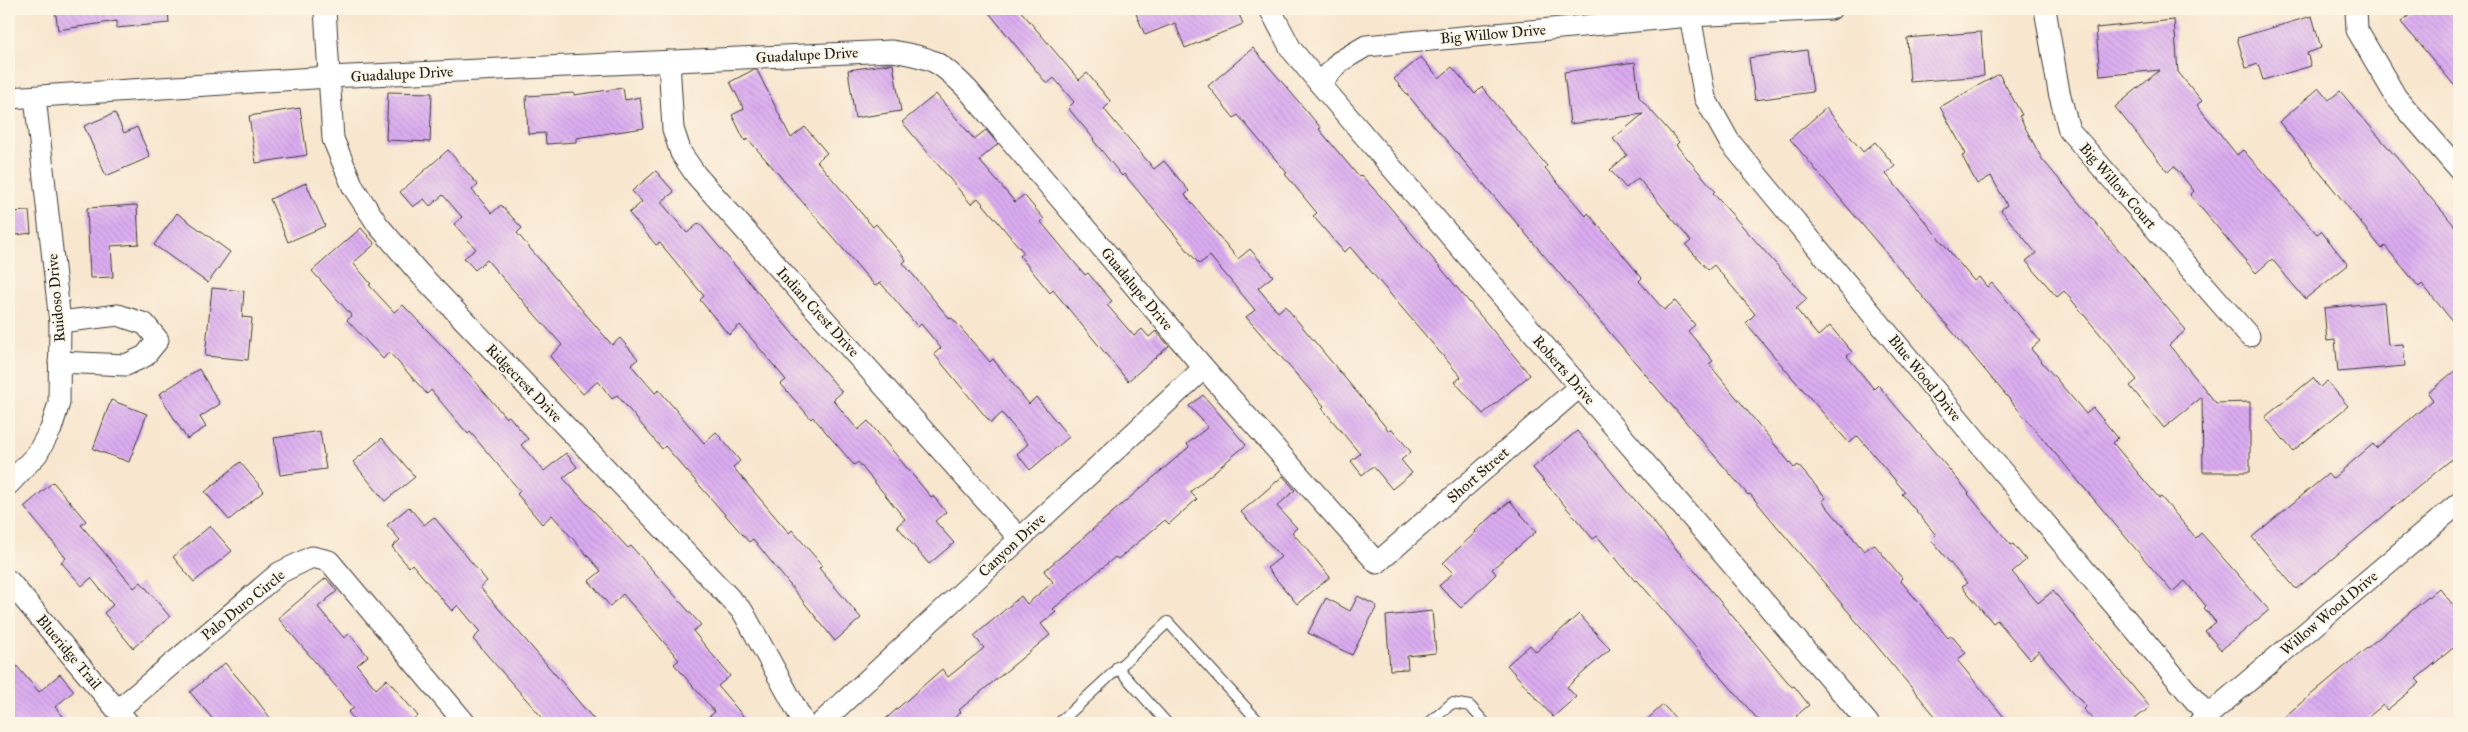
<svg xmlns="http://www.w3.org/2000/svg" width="2468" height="732" font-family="'IM FELL Great Primer',serif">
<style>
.building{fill:url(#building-back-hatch)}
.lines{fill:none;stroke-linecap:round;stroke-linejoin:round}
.service-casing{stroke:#3d3a37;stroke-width:12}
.minor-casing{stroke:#3d3a37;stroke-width:23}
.service{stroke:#fff;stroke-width:10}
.minor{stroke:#fff;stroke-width:21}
.labels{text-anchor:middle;stroke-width:4;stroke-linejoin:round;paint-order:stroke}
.street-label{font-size:15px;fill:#1c1c1c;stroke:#fcf5e5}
</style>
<defs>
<pattern id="building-back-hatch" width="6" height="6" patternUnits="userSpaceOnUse" patternTransform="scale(1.25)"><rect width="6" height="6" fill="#dbacf1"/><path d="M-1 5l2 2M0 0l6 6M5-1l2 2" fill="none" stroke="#bb93ce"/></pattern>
</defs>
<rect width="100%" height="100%" fill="#fcf5e5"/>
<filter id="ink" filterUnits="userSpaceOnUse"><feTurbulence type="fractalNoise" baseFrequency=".02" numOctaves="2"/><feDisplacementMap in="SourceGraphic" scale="10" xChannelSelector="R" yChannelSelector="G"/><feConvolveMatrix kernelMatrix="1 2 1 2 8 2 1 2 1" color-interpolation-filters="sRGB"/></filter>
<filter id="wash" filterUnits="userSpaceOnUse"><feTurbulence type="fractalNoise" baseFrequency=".0096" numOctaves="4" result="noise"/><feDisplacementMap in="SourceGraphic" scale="20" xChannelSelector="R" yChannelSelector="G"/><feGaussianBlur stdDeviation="1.12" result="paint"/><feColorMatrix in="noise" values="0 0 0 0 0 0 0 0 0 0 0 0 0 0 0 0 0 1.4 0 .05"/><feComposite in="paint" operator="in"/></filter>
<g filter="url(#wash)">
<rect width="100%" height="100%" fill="#f8e6cf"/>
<g id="blocks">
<!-- building -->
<g class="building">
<polygon points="55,9 168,9 169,23 117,28 117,21 58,30"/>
<polygon points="986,9 1019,9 1079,80 1087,73 1111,102 1104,109 1154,169 1164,161 1189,191 1185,195 1238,259 1250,249 1273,276 1258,288 1278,312 1285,306 1389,431 1392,429 1411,452 1401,460 1412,473 1392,489 1373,466 1362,475 1351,461 1360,454 1322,408 1324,406 1246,317 1255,310 1210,256 1199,264 1124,174 1122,176 1093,140 1094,139 1068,108 1074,102 1054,78 1047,84"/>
<polygon points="1134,9 1237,9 1243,24 1185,48 1175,23 1145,35"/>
<polygon points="2417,9 2459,9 2459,91 2401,22"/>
<polygon points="2312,16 2321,48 2307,53 2311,66 2263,80 2258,64 2246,68 2237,38"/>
<polygon points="2174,20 2178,72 2202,101 2197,105 2237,155 2243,150 2317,234 2321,231 2348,265 2305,299 2272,259 2256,273 2190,195 2194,191 2174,166 2168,172 2115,107 2160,70 2100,76 2096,28"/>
<polygon points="1981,32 1984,76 1910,82 1907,38"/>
<polygon points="1253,48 1321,128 1319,129 1359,177 1361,175 1383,199 1530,375 1483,414 1455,382 1461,377 1350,247 1344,252 1313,216 1317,213 1285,174 1287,173 1238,115 1234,118 1208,86"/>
<polygon points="1807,50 1813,92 1755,100 1749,58"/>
<polygon points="1421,57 1439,78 1452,67 1475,94 1482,87 1547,166 1545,168 1586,216 1588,213 1642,278 1639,281 1664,310 1675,301 1695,325 1688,331 1713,361 1709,364 1794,468 1798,465 1826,498 1822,501 1864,551 1874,544 1902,578 1900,580 1948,638 1951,635 1966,653 1957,660 2009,723 1941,723 1750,494 1748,495 1394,79"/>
<polygon points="1635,62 1639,97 1679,142 1676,145 1715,191 1713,193 1807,299 1796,309 1818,336 1830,326 1852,352 1847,356 1874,389 1878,385 1969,493 1968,494 2011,545 2013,544 2026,560 2012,572 2038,603 2053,591 2150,707 2130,723 2096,723 2083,709 2086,707 2039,651 2030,659 1997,620 1993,623 1962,586 1967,583 1931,540 1936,535 1902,494 1905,492 1858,436 1849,443 1778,361 1746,323 1755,314 1714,265 1708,270 1686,245 1691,241 1638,178 1626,188 1610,170 1627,155 1613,139 1643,114 1570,124 1564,72"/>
<polygon points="889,64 893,64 901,111 855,118 848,70"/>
<polygon points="753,70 757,70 791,138 805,127 827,153 817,161 873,227 876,224 906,260 903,263 950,319 952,318 990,362 993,359 1029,404 1036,397 1069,437 1030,470 1017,454 1028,444 1002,413 991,423 934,354 941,348 921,324 918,327 880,282 875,286 748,139 745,141 732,115 744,109 730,82"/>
<polygon points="1999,74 2022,115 2019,116 2042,159 2186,330 2169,345 2216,403 2250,402 2250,472 2203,472 2202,397 2164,428 2130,386 2137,380 2105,340 2064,291 2057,297 2026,261 2036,253 2001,210 2007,205 1991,176 1977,184 1962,156 1966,154 1940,107"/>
<polygon points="623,88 625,100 640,97 644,128 576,138 576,142 546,144 545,133 528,134 526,96 574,93 574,95"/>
<polygon points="2319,88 2329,100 2340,91 2459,231 2459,329 2422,284 2419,287 2385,246 2382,249 2279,122"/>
<polygon points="388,92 432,93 430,142 386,140"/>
<polygon points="936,94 974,139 986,130 998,144 979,160 1015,202 1024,195 1044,219 1041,222 1085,275 1088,273 1112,301 1107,305 1134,336 1142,329 1149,337 1156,331 1169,346 1128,381 1053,290 1050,293 1020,256 1024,253 978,198 971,204 902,122"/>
<polygon points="300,108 307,155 256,163 249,116"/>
<polygon points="1826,108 1863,152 1875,142 1895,166 1886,174 1974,281 1979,277 1987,287 1992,283 2005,298 2040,341 2031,349 2086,414 2093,408 2118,438 2113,443 2159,498 2161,497 2196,538 2201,533 2269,610 2221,650 2205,631 2216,622 2204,608 2206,606 2185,581 2172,592 1790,139"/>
<polygon points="115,113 124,133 137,127 150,157 106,176 84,126"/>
<polygon points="448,150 478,185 472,190 492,213 501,205 522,228 517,233 612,345 620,338 638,359 631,365 655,393 659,390 704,443 716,432 740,461 733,467 789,533 792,530 822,565 819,568 861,618 835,641 753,539 749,542 665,446 662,449 617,395 612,399 598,381 583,394 560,369 550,356 562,345 529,308 487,260 475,270 464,258 476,249 454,224 462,217 443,195 430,206 424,199 413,207 400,192"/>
<polygon points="656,171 674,192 661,202 687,233 699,223 842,392 833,400 858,430 868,421 931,497 933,496 946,512 935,521 954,543 929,564 897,526 905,519 858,462 854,465 813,417 811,419 781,384 786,380 740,325 729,335 700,300 704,296 660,243 656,245 629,213 642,202 632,191"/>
<polygon points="306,183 325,226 288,242 270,199"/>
<polygon points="137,205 139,244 111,246 113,277 90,278 87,208"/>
<polygon points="29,211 31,233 9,236 9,212"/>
<polygon points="177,213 230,252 208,283 154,245"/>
<polygon points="361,228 375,244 353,263 371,284 369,285 394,312 403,305 469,374 506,418 509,416 528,439 521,445 544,471 566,453 577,467 563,478 628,548 631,546 701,625 693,631 730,676 718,686 749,723 701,723 715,712 674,664 679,660 623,594 610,606 589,581 601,571 552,515 542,524 517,494 520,491 470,432 468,434 431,390 427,394 389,352 383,359 347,320 352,316 312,271"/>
<polygon points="212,288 244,291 242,317 252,318 248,360 205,356"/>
<polygon points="2384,302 2388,345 2403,344 2405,366 2338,372 2335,340 2327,341 2324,308"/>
<polygon points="2459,367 2459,453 2296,589 2252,537 2328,474 2332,479 2373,444 2376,448 2433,400 2428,393"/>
<polygon points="199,369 220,404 200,417 206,427 187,439 159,394"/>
<polygon points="2313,378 2320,387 2327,381 2348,406 2293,451 2265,417"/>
<polygon points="1203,395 1246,445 1190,492 1197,499 1169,524 1165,520 1118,559 1115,557 1053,609 1056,612 1041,624 1050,635 959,710 961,712 948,723 881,723 942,669 948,677 984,648 974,636 1021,596 1027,604 1053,582 1044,571 1189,447 1187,444 1208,427 1189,406"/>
<polygon points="111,400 147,414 129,462 93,449"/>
<polygon points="320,431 326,469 280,475 274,438"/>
<polygon points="1577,431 1792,687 1794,686 1809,705 1796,716 1802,723 1761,723 1637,580 1635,581 1597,536 1593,539 1533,468"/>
<polygon points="382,438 415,477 385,501 353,462"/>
<polygon points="240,462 264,491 229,520 205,492"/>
<polygon points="1283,476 1295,490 1277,506 1297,528 1292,532 1330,577 1297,604 1267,568 1281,557 1241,512"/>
<polygon points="53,482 86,521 81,525 134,588 141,582 170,617 133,648 104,613 113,605 91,578 82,586 61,562 66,558 24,507"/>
<polygon points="1510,501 1536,532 1492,569 1496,574 1461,608 1439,586 1453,573 1443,563 1476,532 1475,531"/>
<polygon points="409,507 424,525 434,517 487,581 480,587 597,723 547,723 473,639 480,632 458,605 452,611 412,564 409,567 392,547 400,540 387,525"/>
<polygon points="210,526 232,551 194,582 173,557"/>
<polygon points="326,578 337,591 318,607 344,638 349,634 368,656 357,665 376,689 387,679 418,716 410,723 357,723 348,712 354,708 278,618"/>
<polygon points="2439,588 2459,612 2459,643 2416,679 2420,683 2387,710 2383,705 2361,723 2277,723"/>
<polygon points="1358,596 1377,606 1352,655 1308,633 1326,598 1350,611"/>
<polygon points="1432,611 1436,653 1407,656 1408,669 1390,670 1386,616"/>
<polygon points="1579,614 1610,649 1567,687 1576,697 1553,717 1507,665 1530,645 1536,652"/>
<polygon points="9,657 39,692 60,674 74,691 55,707 69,723 9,723"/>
<polygon points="225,663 256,699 274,723 216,723 190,692"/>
<polygon points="1663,705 1680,723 1643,723"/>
</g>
</g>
</g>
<g filter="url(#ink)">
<use href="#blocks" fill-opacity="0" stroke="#3d3a37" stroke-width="1"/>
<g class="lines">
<!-- service casing -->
<g class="service-casing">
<g id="service">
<polyline points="1117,667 1167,723"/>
<polyline points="1059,723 1168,622 1260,723"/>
<polyline points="1429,723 1452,703 1470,706 1485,723"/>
</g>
</g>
<!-- minor casing -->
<g class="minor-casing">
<g id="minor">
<polyline points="325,9 333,139 353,187 378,225 418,272 743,612 804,723"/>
<polyline points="1270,9 1291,49 1320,84 1868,723"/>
<polyline points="2045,9 2059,92 2069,130 2249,336"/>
<polyline points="2356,9 2357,30 2396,97 2459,170"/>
<polyline points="1690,16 1705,98 1729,141 2029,504 2208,716"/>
<polyline points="669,61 673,129 681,153 696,175 1019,538"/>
<polyline points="1320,84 1339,62 1366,46 1690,16 1831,9"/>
<path d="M9,98L329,77L892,51C932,58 939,60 968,90L1204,368L1377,563L1579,387"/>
<polyline points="59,362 126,365 145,356 158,340 145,324 118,315 60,322"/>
<polyline points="9,484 37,454 51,429 59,403 60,322 35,97"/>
<polyline points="9,581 128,723"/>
<polyline points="118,710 279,573 312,557 329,561 465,723"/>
<polyline points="821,723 1204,368"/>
<polyline points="2199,723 2459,503"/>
</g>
</g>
<!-- service -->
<use href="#service" class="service"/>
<!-- minor -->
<use href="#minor" class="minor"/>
</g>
</g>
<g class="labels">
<!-- street labels -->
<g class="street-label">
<text transform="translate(1493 34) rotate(-5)" y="5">Big Willow Drive</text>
<text transform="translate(807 55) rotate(-3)" y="5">Guadalupe Drive</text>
<text transform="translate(402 74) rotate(-3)" y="5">Guadalupe Drive</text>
<text transform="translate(2118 186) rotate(49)" y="5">Big Willow Court</text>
<text transform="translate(1137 289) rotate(50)" y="5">Guadalupe Drive</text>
<text transform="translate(56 298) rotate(-95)" y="5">Ruidoso Drive</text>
<text transform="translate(818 312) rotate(48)" y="5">Indian Crest Drive</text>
<text transform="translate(1564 370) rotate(49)" y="5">Roberts Drive</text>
<text transform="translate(1925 378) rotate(51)" y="5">Blue Wood Drive</text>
<text transform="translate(524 383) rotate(46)" y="5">Ridgecrest Drive</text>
<text transform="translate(1478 475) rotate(-41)" y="5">Short Street</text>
<text transform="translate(1012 545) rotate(-43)" y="5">Canyon Drive</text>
<text transform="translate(243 605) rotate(-39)" y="5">Palo Duro Circle</text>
<text transform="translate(2329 613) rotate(-40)" y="5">Willow Wood Drive</text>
<text transform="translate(69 652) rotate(50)" y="5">Blueridge Trail</text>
</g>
</g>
<!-- margin -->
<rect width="2468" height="732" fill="none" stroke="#fcf5e5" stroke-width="30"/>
</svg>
